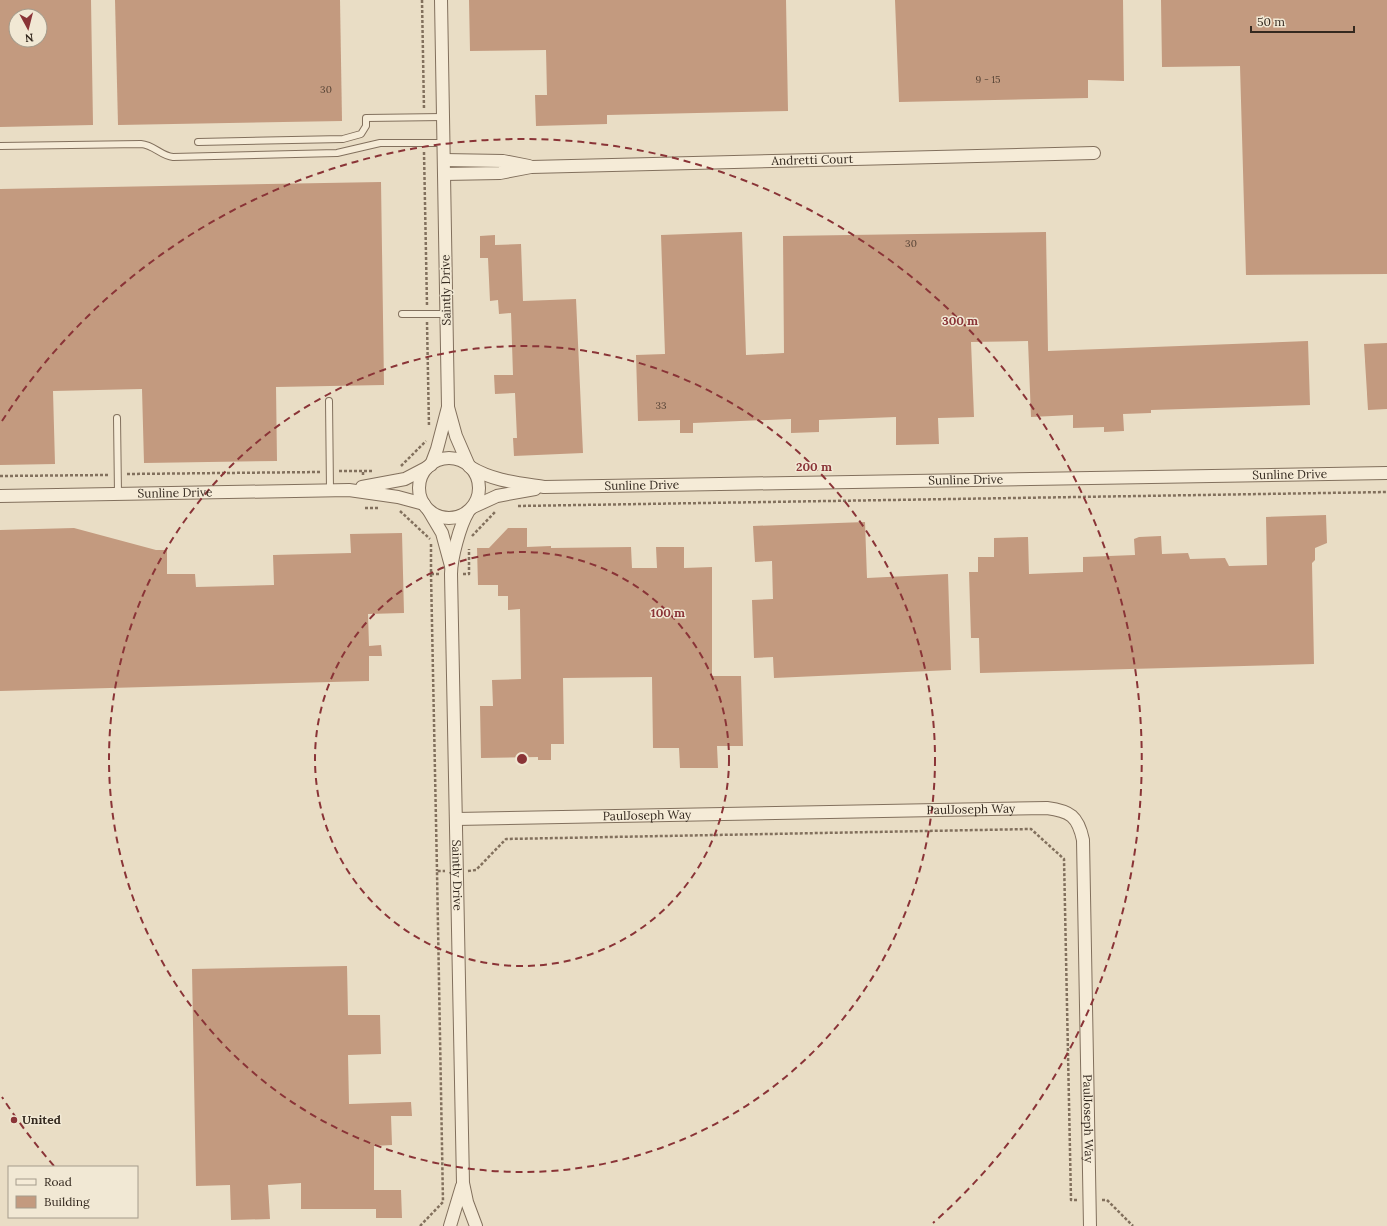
<svg xmlns="http://www.w3.org/2000/svg" width="1387" height="1226" font-family="Lora,serif">
<style>
.building{fill:#c39a7f;fill-rule:evenodd}
.lines{fill:none;stroke-linecap:round;stroke-linejoin:round}
.lane-casing{stroke:#82705d;stroke-width:8}
.street-casing{stroke:#82705d;stroke-width:14}
.path{stroke:#82705d;stroke-width:2.5;stroke-dasharray:3 2;stroke-linecap:butt}
.lane{stroke:#f5ebd7;stroke-width:6}
.street{stroke:#f5ebd7;stroke-width:12}
.ring{fill:none;stroke:#8a3437;stroke-width:2;stroke-dasharray:7 5}
.poi-dot{fill:#8a3437;stroke:#f1e8d4;stroke-width:1.5}
.labels{text-anchor:middle;stroke-width:3;stroke-linejoin:round;paint-order:stroke}
.number-label{font-size:10px;fill:#584537}
.street-label{font-size:12px;fill:#34291f;stroke:#f1e8d4}
.poi-label{font-size:12px;font-weight:bold;fill:#34291f;stroke:#f1e8d4;text-anchor:start}
.centre{fill:#8a3437;stroke:#f1e8d4;stroke-width:2}
.ring-label{font-size:12px;text-anchor:middle;font-weight:bold;fill:#8a3437;stroke:#f1e8d4;stroke-width:3;stroke-linejoin:round;paint-order:stroke}
</style>
<rect width="100%" height="100%" fill="#e9ddc5"/>
<!-- building -->
<g class="building">
<path d="M0,0H91L93,125L0,127ZM16,16H40V40H16Z"/>
<polygon points="115,0 340,0 342,121 118,125"/>
<polygon points="469,0 786,0 788,111 607,115 607,124 536,126 535,95 547,95 546,50 470,51"/>
<polygon points="895,0 1123,0 1124,81 1088,80 1088,98 899,102"/>
<polygon points="1161,0 1387,0 1387,274 1246,275 1240,66 1162,67"/>
<polygon points="381,182 384,385 276,387 277,461 144,463 142,389 53,391 55,464 0,465 0,189"/>
<polygon points="742,232 746,355 784,353 783,236 1046,232 1048,351 1308,341 1310,405 1151,410 1151,413 1123,414 1124,431 1104,432 1104,427 1073,428 1073,415 1031,417 1028,341 971,342 974,417 938,418 939,444 896,445 896,417 819,420 819,432 791,433 791,419 693,423 693,433 680,433 680,420 638,421 636,355 665,354 661,235"/>
<polygon points="495,235 495,245 521,244 523,301 576,299 583,453 514,456 513,438 517,438 515,393 495,394 494,375 513,375 511,313 499,314 498,300 490,301 488,258 480,258 480,236"/>
<polygon points="1387,343 1387,409 1368,410 1364,344"/>
<polygon points="1326,515 1327,543 1315,548 1315,560 1312,563 1314,664 980,673 979,638 971,638 969,572 978,572 978,557 994,557 994,538 1028,537 1029,574 1083,572 1083,557 1135,555 1134,539 1139,537 1161,536 1162,554 1188,553 1190,559 1225,558 1229,566 1267,565 1266,517"/>
<polygon points="865,522 867,578 948,574 951,670 774,678 773,657 754,658 752,600 773,599 772,561 755,562 753,526"/>
<polygon points="74,528 156,550 167,550 167,574 195,574 196,587 274,585 273,555 351,553 350,534 402,533 404,613 368,614 369,646 381,645 382,656 369,656 369,681 0,691 0,530"/>
<polygon points="508,528 527,528 527,547 551,546 551,548 631,547 632,568 657,568 656,547 684,547 684,568 712,567 712,676 741,676 743,746 717,746 718,768 680,768 679,748 653,748 652,677 563,678 564,744 551,744 551,760 538,760 538,757 481,758 480,706 493,706 492,680 521,679 520,609 508,610 508,596 498,596 498,585 478,585 477,548 489,548"/>
<polygon points="347,966 348,1015 380,1015 381,1054 348,1055 349,1104 411,1102 412,1116 391,1116 392,1145 374,1146 374,1190 401,1190 402,1218 376,1218 376,1209 301,1209 301,1183 268,1185 270,1219 231,1220 230,1185 196,1186 192,969"/>
</g>
<g class="lines">
<!-- lane casing -->
<g class="lane-casing">
<g id="lane">
<polyline points="198,142 343,139 361,134 366,126 366,118 443,117"/>
<path d="M0,146L141,144C154,145 161,156 173,157L337,153L380,143H443"/>
<polyline points="402,314 446,314"/>
<polyline points="329,401 330,490"/>
<polyline points="117,418 118,494"/>
</g>
</g>
<!-- street casing -->
<g class="street-casing">
<g id="street">
<polyline points="444,160 503,161 529,166"/>
<path id="s1" d="M444,174L500,173L531,167L1094,153"/>
<polyline points="448,407 456,436 469,466"/>
<circle cx="449" cy="488" r="30"/>
<polyline points="431,465 437,449 448,407 441,0"/>
<path id="s2" d="M470,467C493,481 518,483 544,487L1387,473"/>
<polyline points="362,487 405,479 428,467"/>
<path id="s3" d="M0,496L349,490L398,497L424,504"/>
<polyline points="473,507 497,496 535,489"/>
<polyline points="429,511 442,533 451,566"/>
<path id="s4" d="M468,512C460,525 451,559 451,574L463,1183L467,1202L476,1226"/>
<path id="s5" d="M456,819L1047,808C1070,811 1078,816 1083,840L1090,1226"/>
<polyline points="450,1226 462,1186"/>
</g>
</g>
<!-- path -->
<g class="path">
<polyline points="422,0 424,109"/>
<polyline points="424,152 427,305"/>
<polyline points="427,322 429,427"/>
<polyline points="401,466 426,441"/>
<polyline points="339,471 363,471"/>
<polyline points="127,474 320,472"/>
<polyline points="363,475 363,471 372,471"/>
<polyline points="0,476 108,475"/>
<polyline points="518,506 1387,492"/>
<polyline points="365,508 378,508"/>
<polyline points="400,511 430,539"/>
<polyline points="472,536 495,512"/>
<polyline points="431,544 431,574 440,574"/>
<polyline points="431,574 437,871"/>
<polyline points="463,574 469,574 469,549"/>
<polyline points="468,871 476,870 506,839 1031,829 1064,859 1071,1200 1077,1200"/>
<polyline points="1102,1200 1107,1200 1133,1226"/>
<polyline points="420,1226 443,1202 437,871 445,871"/>
</g>
<!-- lane -->
<use href="#lane" class="lane"/>
<!-- street -->
<use href="#street" class="street"/>
</g>
<!-- distance rings -->
<g class="ring">
<circle cx="522" cy="759" r="207"/>
<circle cx="522" cy="759" r="413"/>
<path d="M54 1166A620 620 0 0 1 2 1097M2 421A620 620 0 1 1 933 1223"/>
</g>
<!-- markers -->
<circle class="poi-dot" cx="14" cy="1120" r="4"/>
<g class="labels">
<!-- number labels -->
<g class="number-label">
<text x="988" y="83">9 - 15</text>
<text x="326" y="93">30</text>
<text x="911" y="247">30</text>
<text x="661" y="409">33</text>
</g>
<!-- street labels -->
<g class="street-label">
<text dy="4" stroke="none"><textPath href="#s1" startOffset="369">Andretti Court</textPath></text>
<text transform="translate(446 290) rotate(-91)" y="4">Saintly Drive</text>
<text dy="4" stroke="none"><textPath href="#s2" startOffset="823">Sunline Drive</textPath></text>
<text dy="4" stroke="none"><textPath href="#s2" startOffset="499">Sunline Drive</textPath></text>
<text dy="4" stroke="none"><textPath href="#s2" startOffset="175">Sunline Drive</textPath></text>
<text dy="4" stroke="none"><textPath href="#s3" startOffset="175">Sunline Drive</textPath></text>
<text dy="4" stroke="none"><textPath href="#s5" startOffset="515">PaulJoseph Way</textPath></text>
<text dy="4" stroke="none"><textPath href="#s5" startOffset="191">PaulJoseph Way</textPath></text>
<text dy="4" stroke="none"><textPath href="#s4" startOffset="366">Saintly Drive</textPath></text>
<text dy="4" stroke="none"><textPath href="#s5" startOffset="923">PaulJoseph Way</textPath></text>
</g>
<!-- poi labels -->
<g class="poi-label">
<text x="22" y="1124">United</text>
</g>
</g>
<circle cx="522" cy="759" r="6" class="centre"/>
<g class="ring-label">
<text x="960" y="325">300 m</text>
<text x="814" y="471">200 m</text>
<text x="668" y="617">100 m</text>
</g>
<!-- legend -->
<rect x="8" y="1166" width="130" height="52" fill="#f1e8d4" stroke="#a59c8c"/>
<rect x="16" y="1179" width="20" height="6" fill="#f5ebd7" stroke="#a59c8c"/>
<text x="44" y="1186" font-size="12" fill="#34291f">Road</text>
<rect x="16" y="1196" width="20" height="12" fill="#c39a7f" stroke="#a59c8c"/>
<text x="44" y="1206" font-size="12" fill="#34291f">Building</text>
<!-- north arrow -->
<g transform="translate(28 28) rotate(173)"><circle r="19" fill="#f1e8d4" stroke="#a59c8c"/>
<path d="M0-3L7 15L0 10L-7 15Z" fill="#8a3437"/>
<text y="-6" font-size="11" font-weight="bold" text-anchor="middle" fill="#34291f">N</text>
</g>
<!-- scale -->
<path d="M1251 26v6h103v-6" fill="none" stroke="#34291f" stroke-width="2"/>
<text x="1257" y="26" font-size="12" fill="#34291f" stroke="#f1e8d4" stroke-width="3" paint-order="stroke">50 m</text>
</svg>
